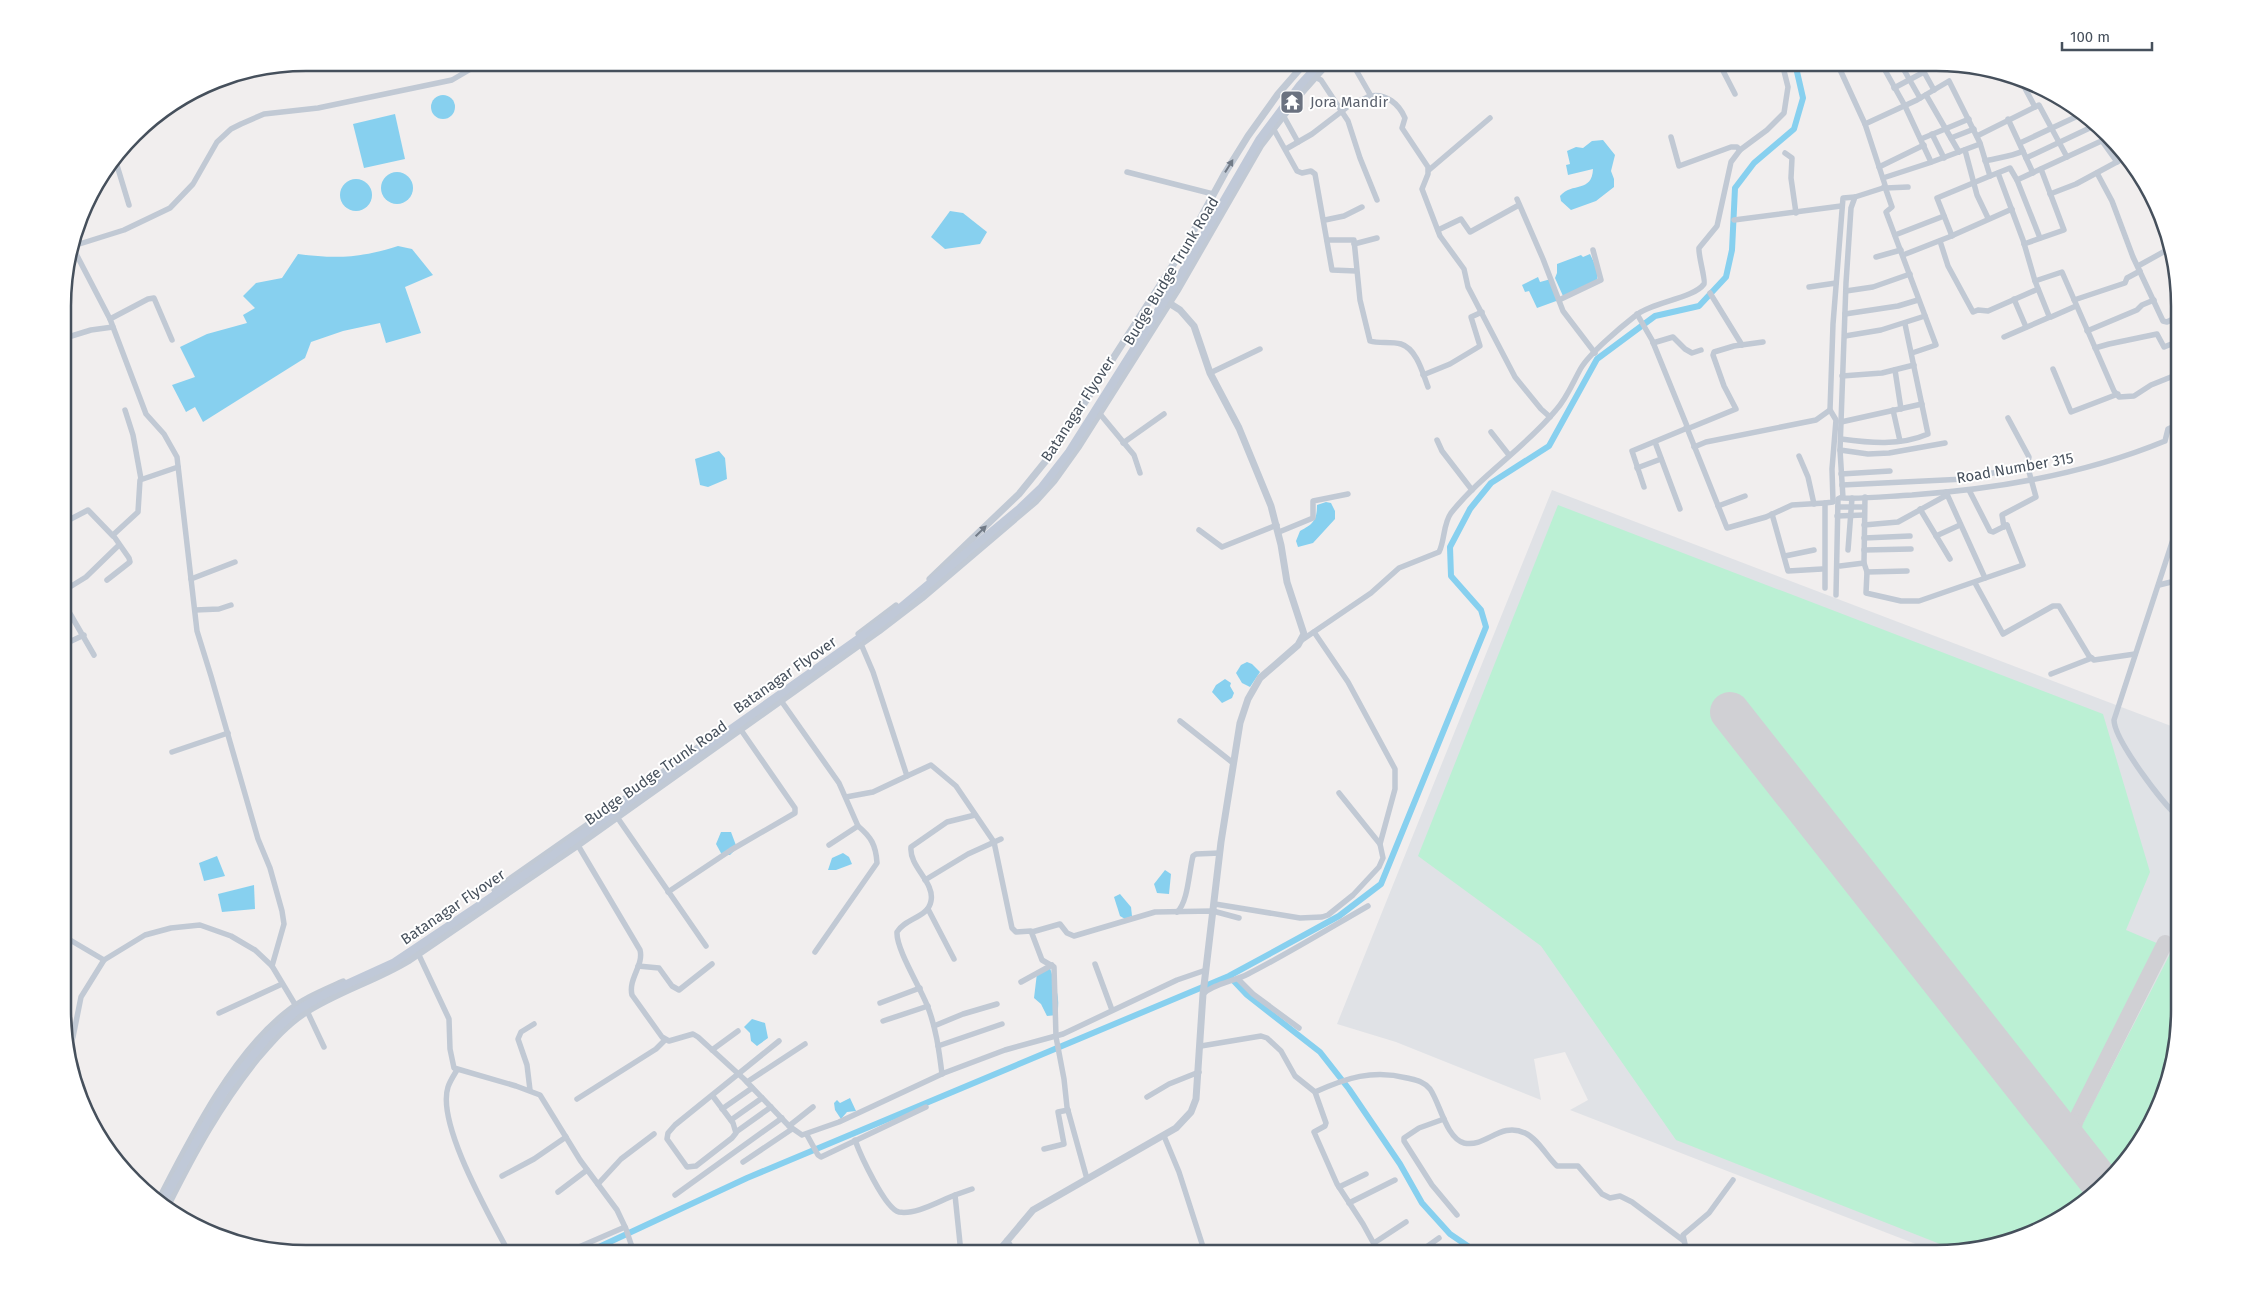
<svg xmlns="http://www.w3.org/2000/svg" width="2242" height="1316" font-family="'Fira Sans',sans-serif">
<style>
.airport{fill:#e0e2e6}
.green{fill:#bbf0d4}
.water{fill:#87d0ef}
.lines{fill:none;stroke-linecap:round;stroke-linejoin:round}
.canal{stroke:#87d0ef;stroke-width:6}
.taxiway{stroke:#d0d0d4;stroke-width:16}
.runway{stroke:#d0d0d4;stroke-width:40}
.minor{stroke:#c1c9d4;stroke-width:5.5}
.tertiary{stroke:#c1c9d4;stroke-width:7}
.secondary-bridge{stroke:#c0c9d8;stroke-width:8}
.oneway{fill:#717a86}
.labels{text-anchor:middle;stroke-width:4;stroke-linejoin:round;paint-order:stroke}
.worship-label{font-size:15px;fill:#5b616d;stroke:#fff;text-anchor:start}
.street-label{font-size:15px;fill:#46505c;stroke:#fff}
.rim{fill:none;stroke:#46505c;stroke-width:2.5}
</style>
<rect width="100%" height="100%" fill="#f1eeee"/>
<!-- airport -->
<polygon class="airport" points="1552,490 2179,729 2179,1026 2167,1088 2147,1132 2108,1182 2058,1221 1999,1245 1952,1253 1925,1253 1926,1248 1570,1110 1588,1100 1565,1052 1534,1059 1541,1100 1396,1042 1337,1024"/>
<!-- green -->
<g class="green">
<polygon points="1558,505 2103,714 2150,872 2126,930 2159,944 2069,1118 1740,704 1719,720 2095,1192 2058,1221 1999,1245 1950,1253 1940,1244 1676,1140 1541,946 1418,856"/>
<polygon points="2172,950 2179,953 2179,1026 2167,1088 2147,1132 2114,1175 2079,1131"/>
</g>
<!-- water -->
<g class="water">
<circle cx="443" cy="107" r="12"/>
<polygon points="395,114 405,159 364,168 353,124"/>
<path d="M1603,140L1615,155L1611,171L1614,179V187L1596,201L1571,210L1561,201L1560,196C1572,182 1592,193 1593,169L1568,175L1566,165L1570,164L1567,151L1576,147L1583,148L1592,141Z"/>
<circle cx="397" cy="188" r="16"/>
<circle cx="356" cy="195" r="16"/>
<polygon points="950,211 963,213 987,232 980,244 945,249 931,237"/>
<path d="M398,246L412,249L433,275L405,287L421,333L386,343L380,323L343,331L311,342L305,358L203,422L195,407L186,412L172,385L195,377L180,347L207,334L247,323L243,315L255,308L243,296L256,283L282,278L298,254C337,259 360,258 398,246Z"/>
<polygon points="1590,254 1598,271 1597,283 1563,296 1555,278 1557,273 1557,264 1581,255 1583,257"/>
<polygon points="1538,277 1540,282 1551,279 1559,300 1537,308 1529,291 1525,292 1522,285"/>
<polygon points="719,451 725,458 727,479 708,487 700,485 695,459"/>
<path d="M1326,502L1331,503L1335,511V519L1313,543L1298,547L1296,541L1300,531C1313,524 1317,521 1317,505Z"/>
<polygon points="1247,662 1252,664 1260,672 1250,687 1242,683 1236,673 1241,665"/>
<polygon points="1225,679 1231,683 1230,686 1234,693 1232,698 1222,703 1212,692 1216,685"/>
<polygon points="721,832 731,832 737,848 730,855 722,855 716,844"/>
<polygon points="843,853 849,857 852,864 836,870 828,870 832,858"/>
<polygon points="217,856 225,876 204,881 199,863"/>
<polygon points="1165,870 1171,874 1169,894 1157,893 1154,884"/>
<polygon points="254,885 255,909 222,912 218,894"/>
<polygon points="1120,894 1131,907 1132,916 1125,919 1120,916 1114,897"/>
<path d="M1050,968C1055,983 1061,999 1057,1015L1047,1016L1041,1004L1034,998L1037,973Z"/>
<polygon points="752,1019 765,1023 768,1038 757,1046 751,1041 750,1033 744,1027"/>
<polygon points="850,1098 856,1111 847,1112 841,1119 835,1110 834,1103 837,1100 840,1103"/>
</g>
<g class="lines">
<!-- canal -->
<g class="canal">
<polyline points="1230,977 1247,995 1320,1052 1349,1089 1400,1164 1422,1203 1450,1234 1478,1253"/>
<polyline points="586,1253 747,1178 1229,976 1339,916 1381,884 1486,627 1481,610 1451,576 1450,547 1470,509 1491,483 1549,446 1597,359 1655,316 1699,306 1726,277 1732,250 1735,188 1754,163 1794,129 1803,98 1795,63"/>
</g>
<!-- taxiway -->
<g class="taxiway">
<polyline points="2056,1127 2073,1124 2075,1122 2165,943"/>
<polyline points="2074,1150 2072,1137 2075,1122"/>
</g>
<!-- runway -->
<polyline class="runway" points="1730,712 2103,1186"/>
<!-- minor -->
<g class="minor">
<polyline points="1352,63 1371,96"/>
<polyline points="1719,63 1735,94"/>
<path d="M1837,63L1865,124L1885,185L1883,188L1855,197L1851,208L1846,283L1840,450L1843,498C1866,499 1890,496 1912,495C1999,489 2085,474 2165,441L2168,429L2179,424"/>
<polyline points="1881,63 1905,106 1931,162"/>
<polyline points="1900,63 1920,98"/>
<polyline points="1919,63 1934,90"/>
<polyline points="1803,67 1815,63"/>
<polyline points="1750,69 1760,63"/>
<polyline points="1315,77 1321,80 1348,121 1360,158 1377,200"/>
<polyline points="2020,79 2035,107"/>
<polyline points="1894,88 1924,72"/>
<polyline points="1926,95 1959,152"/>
<polyline points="1283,115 1298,142"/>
<polyline points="2086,117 2091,127"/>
<polyline points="2008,119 2033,173"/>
<polyline points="1865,124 1917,100 1949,81 1980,143 1990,176 2010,168 2017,180 2110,137"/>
<polyline points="1273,128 1297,171 1302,173 1311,171 1315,174 1332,270 1356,271"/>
<polyline points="1932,134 1944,158"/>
<polyline points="1977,136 2039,105 2067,157"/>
<polyline points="1671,137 1679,166 1731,147 1737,147 1740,150"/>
<polyline points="1951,138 1974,129"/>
<polyline points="1921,139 1969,119"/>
<polyline points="2102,141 2117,162"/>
<polyline points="2020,143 2082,114"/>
<path d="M1286,149L1312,134L1355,101C1362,102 1364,98 1370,96C1386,93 1399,104 1405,118L1402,128L1428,167V174L1422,189L1440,236L1464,269L1468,287L1515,377L1541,409L1550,417"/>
<polyline points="1965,150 1977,195 1988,218"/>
<polyline points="1785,153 1792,158 1791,178 1796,213"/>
<polyline points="2026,158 2096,125"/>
<path d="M1985,161C1998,158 2013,156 2023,151"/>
<polyline points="116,162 129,205"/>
<polyline points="1879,167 1924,145"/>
<polyline points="1429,170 1490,118"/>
<polyline points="1127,172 1213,194"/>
<polyline points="1998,173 2023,240 2035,281 2049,316 2051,317 2076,306"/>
<polyline points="2097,173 2112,201 2133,257 2163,321 2167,322 2179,316"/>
<polyline points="1883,178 1929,163 1980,144"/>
<polyline points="2017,180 2040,238"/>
<polyline points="1885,187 1892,207 1886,212 1936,345 1912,353"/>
<polyline points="1886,188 1908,187"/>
<polyline points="2050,194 2076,184 2126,157"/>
<polyline points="1517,199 1543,259 1563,311 1595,353"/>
<polyline points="1325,220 1344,216 1362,207"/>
<polyline points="1734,220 1841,206"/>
<polyline points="1438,230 1461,219 1470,232 1519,205"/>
<polyline points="1895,235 1944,216"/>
<polyline points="1952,236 1937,198 1990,176"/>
<path d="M1327,240H1354L1360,300L1370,341C1379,344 1391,341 1401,344C1417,349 1423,374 1428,387"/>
<polyline points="1940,241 1948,266 1973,312 1978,310 1988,311 2038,289"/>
<polyline points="1354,244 1377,238"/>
<polyline points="2024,244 2064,230 2041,169"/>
<polyline points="73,246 124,230 170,208 193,184 217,142 231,129 241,124 264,114 318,108 452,80 481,63"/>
<polyline points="73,248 110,319 146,414 164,434 177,457 197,631 211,676 258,839 270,868 282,911 284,924 272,966"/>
<polyline points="1903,255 1949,237 2012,209"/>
<polyline points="1876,257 1901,250"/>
<polyline points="2138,266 2167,250"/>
<polyline points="2035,281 2062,272 2114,391 2119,397 2134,396 2151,385 2171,377 2179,370"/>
<polyline points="1809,287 1836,283"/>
<polyline points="1846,291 1873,287 1910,274"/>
<polyline points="1710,293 1742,345"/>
<polyline points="2014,299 2026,327"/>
<polyline points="1559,300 1601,280 1593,250"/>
<polyline points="2074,300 2125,283 2127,278 2140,271"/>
<polyline points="1637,314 1652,340 1687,426 1685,429 1632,451 1644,487"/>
<polyline points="1845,314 1898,306 1918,300"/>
<polyline points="110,319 148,299 154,298 172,340"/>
<polyline points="2087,331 2137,310 2142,305 2154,300"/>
<polyline points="1845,336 1881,330 1925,316"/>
<polyline points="2004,337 2050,317"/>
<polyline points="65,338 91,330 113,327"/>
<polyline points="1653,343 1673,337 1685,349 1692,353 1701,350"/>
<polyline points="2095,348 2109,344 2157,334 2164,347 2179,341"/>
<polyline points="2053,369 2071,412 2118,394"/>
<polyline points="1895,370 1901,409"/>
<polyline points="1210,373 1260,349"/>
<polyline points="1423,375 1450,364 1480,346 1471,317 1482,312"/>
<polyline points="1842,376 1882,373 1914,365"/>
<polyline points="125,410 133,435 141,479"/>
<polyline points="1893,410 1900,441"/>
<polyline points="1100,414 1134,455 1140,473"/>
<polyline points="2008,418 2029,457 2027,467"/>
<polyline points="1841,422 1922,404"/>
<polyline points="1687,428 1727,528 1766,517 1792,505 1825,503"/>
<polyline points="1687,429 1736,409 1724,386 1713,355 1714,352 1734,346 1763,342"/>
<polyline points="1491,432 1509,455"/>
<path d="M1841,439C1870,443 1900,446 1928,434L1905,324"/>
<polyline points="1437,440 1442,451 1472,490"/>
<polyline points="1655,442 1680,509"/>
<polyline points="1123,443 1164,414"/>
<polyline points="1694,447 1706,442 1816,420 1830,410"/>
<polyline points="1840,450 1868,454 1889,453 1945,443"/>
<polyline points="1799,456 1808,477 1814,504"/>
<polyline points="1637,468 1661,459"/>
<polyline points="1841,474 1890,471"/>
<polyline points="1842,485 1965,479 2025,466 2028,468 2036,497 2002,515 2004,527"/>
<polyline points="1969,490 1990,531 1993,532 2007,525 2001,528"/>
<polyline points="1946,492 1985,578"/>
<polyline points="1865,497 1864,563 1867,572 1866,593 1901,601 1919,601 2023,565 2007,525"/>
<polyline points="1718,506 1745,496"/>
<polyline points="1838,507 1864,507"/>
<polyline points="1920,509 1950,559"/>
<polyline points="1772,514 1788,571 1822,569"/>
<polyline points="1837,516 1864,515"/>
<path d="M2179,521L2114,720C2114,739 2163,805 2179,817"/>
<polyline points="65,522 88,510 113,536"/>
<polyline points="1864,525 1898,522 1947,495"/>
<polyline points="1199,530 1222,547 1277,525"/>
<polyline points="1279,532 1313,518 1313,501 1348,494"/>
<polyline points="1936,536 1960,525"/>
<polyline points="1864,538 1910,536"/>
<polyline points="1848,550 1852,498"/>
<polyline points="1864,550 1911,549"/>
<polyline points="1785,556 1814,550"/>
<polyline points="1840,566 1864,563"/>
<polyline points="1867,572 1907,571"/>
<polyline points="191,579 235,562"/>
<polyline points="107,580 130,562 129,558 113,535 138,512 140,480 178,467"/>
<polyline points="1975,583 2003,634 2053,606 2059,606 2089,656 2094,660 2135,654"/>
<polyline points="2159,585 2179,580"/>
<polyline points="1825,588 1825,503 1833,502 1832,469 1836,420 1830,410 1833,324 1843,198 1855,197"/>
<polyline points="65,590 86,577 119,545"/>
<polyline points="1836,595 1838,499 1842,497"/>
<polyline points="65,605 94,655"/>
<polyline points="195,610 219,609 231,605"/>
<path d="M1302,640L1371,593L1399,568L1439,552C1445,540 1443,524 1451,513C1482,474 1525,448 1556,410C1567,398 1573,382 1581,368C1590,353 1621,327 1635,316C1651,302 1693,299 1704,284C1706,281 1698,255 1699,248L1717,226L1731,162L1740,150L1767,130L1784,113L1788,87L1782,63"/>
<polyline points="65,644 84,635"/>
<polyline points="861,644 873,672 907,776 931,765 956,786 994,842 1012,928 1016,932 1031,931 1042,960 1054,967 1056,1037 1064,1079 1067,1107 1087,1179"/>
<polyline points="2051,674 2092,658"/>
<polyline points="782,702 839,783 858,826 829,845"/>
<polyline points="1180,721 1233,763"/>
<polyline points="172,752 228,733"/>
<polyline points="1339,793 1380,844"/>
<polyline points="846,797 873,792 907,776"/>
<polyline points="617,817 706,946"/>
<path d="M576,842L640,950C644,965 628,979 632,995L662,1037L669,1041L693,1034L698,1037L744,1079L789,1126L802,1135L839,1122L944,1073L1005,1050L1063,1034L1177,980L1206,970"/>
<polyline points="925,880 968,854 1001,839"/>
<polyline points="668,892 731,850 795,813 795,808 741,730"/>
<polyline points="1215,904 1300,918 1322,917 1328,915 1353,895 1379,867 1383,858 1380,844 1395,789 1395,769 1348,682 1314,632"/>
<polyline points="928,909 954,959"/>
<path d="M1177,912C1188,903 1189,871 1193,856L1196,854L1220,853"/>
<polyline points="1032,932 1060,924 1067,933 1074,936 1155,912 1213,911 1239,918"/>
<polyline points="65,937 104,960 145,935 171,928 200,925 231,936 255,950 272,966 296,1006"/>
<polyline points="417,951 449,1019 450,1049 454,1068 516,1086 540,1095 580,1160 617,1210 626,1229 634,1253"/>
<path d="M815,952L877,863C876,845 871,837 858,826"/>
<polyline points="1095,964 1112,1010"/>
<polyline points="638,966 659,968 672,986 679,990 712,964"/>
<polyline points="1238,979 1253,994 1299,1028"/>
<polyline points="1021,982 1052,965"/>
<path d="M1203,994C1213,984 1235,981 1248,974C1289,953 1328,929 1368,906"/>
<polyline points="880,1003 920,988"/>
<polyline points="307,1011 324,1047"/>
<polyline points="219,1013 282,984"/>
<polyline points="883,1021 928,1006"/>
<polyline points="934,1026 963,1014 997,1004"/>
<polyline points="938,1046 1002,1024"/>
<polyline points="1201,1046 1261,1036 1267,1038 1281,1051 1295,1076 1315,1092 1326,1123 1325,1126 1314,1132 1337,1184 1363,1224 1379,1253"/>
<polyline points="68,1050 73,1037 81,997 104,960"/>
<polyline points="712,1050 738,1031"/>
<path d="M457,1070C454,1075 450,1081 448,1087C436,1124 491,1218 509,1253"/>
<path d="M942,1074C939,1050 936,1027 927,1005C920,987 896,949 897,932C905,918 928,918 931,901C935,882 909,867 911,847L947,822L975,815"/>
<polyline points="747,1082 805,1044"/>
<polyline points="530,1090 527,1065 518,1039 521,1032 534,1024"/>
<path d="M1315,1092C1346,1078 1373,1069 1407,1078C1415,1080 1424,1081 1430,1089C1440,1103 1446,1138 1464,1143C1486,1148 1500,1121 1525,1133C1538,1139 1547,1157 1557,1166H1578L1602,1194L1610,1198L1620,1196L1632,1202L1684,1241"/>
<polyline points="712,1095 733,1123 736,1133 732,1138 696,1166 687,1167 667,1139 668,1133 675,1125 779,1041"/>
<polyline points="1147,1097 1169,1084 1199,1072"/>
<polyline points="577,1099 656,1049 665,1040"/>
<polyline points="722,1109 752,1088"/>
<polyline points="1444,1119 1419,1128 1404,1138 1404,1141 1432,1185 1457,1215"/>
<polyline points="731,1120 762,1098"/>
<polyline points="789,1126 813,1107"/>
<polyline points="736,1132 771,1107"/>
<polyline points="807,1135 818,1155 821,1157 926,1107"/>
<polyline points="1164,1136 1179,1172 1205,1253"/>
<path d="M855,1140C860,1154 885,1209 899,1212C916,1215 939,1201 955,1195"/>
<polyline points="1044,1149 1064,1144 1058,1112 1068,1110"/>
<polyline points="743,1162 792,1129"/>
<polyline points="502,1176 534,1159 566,1137"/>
<polyline points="598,1184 621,1159 654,1134"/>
<polyline points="1339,1187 1366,1174"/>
<polyline points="558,1192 587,1170"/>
<polyline points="675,1195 782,1118"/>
<polyline points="1349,1203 1395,1180"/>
<polyline points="1007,1240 1015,1253"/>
<polyline points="1374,1243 1406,1222"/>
<polyline points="565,1253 625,1227"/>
<polyline points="615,1253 632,1246"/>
<polyline points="711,1253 724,1253"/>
<polyline points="961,1253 955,1195 972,1189"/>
<polyline points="1418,1253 1439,1238"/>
<polyline points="1687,1253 1683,1235 1709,1213 1733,1180"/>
</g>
<!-- tertiary -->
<g class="tertiary">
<polyline points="930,579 1019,494 1053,452 1187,243 1225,173 1248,136 1278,94 1305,63"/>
<polyline points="859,634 896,606"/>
<polyline points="495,890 719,733"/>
<path d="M160,1198C191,1138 232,1056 286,1013C303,999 323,991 343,982"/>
<path d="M168,1205C194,1153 220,1105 257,1059C271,1043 285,1026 303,1014C336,992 375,981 408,961L578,845L879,631L922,598L1036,501L1054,481L1079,446L1177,291L1261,145L1297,98L1328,63"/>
<polyline points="997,1253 1033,1210 1176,1128 1191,1112 1196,1099 1203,994 1221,842 1240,723 1248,699 1260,678 1298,645 1304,634 1287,582 1281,545 1271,506 1239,428 1210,373 1194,326 1180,310 1155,294"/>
</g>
<!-- secondary-bridge -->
<polyline class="secondary-bridge" points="163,1201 224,1092 266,1039 296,1011 325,994 393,963 536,867 889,617 1020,508 1041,488 1069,452 1180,276 1259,140 1300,85 1320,63"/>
</g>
<!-- one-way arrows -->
<defs><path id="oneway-solid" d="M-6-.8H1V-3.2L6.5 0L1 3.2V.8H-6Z" transform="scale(1.25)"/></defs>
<g class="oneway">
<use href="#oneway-solid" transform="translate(1229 166) rotate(-58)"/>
<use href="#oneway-solid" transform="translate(981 531) rotate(-44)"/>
</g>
<!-- icons -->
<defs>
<g id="temple-square" transform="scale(1.25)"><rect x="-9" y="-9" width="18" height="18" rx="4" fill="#6b7280" stroke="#fff"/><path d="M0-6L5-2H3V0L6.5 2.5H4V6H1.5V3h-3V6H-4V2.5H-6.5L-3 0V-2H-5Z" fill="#fff"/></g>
</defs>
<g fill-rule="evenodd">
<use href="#temple-square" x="1292" y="102"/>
</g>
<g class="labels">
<!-- worship labels -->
<g class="worship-label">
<text x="1310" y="107">Jora Mandir</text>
</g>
<!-- street labels -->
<g class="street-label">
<text transform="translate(1171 271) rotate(-59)" y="5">Budge Budge Trunk Road</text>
<text transform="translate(1078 409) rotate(-57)" y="5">Batanagar Flyover</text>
<text transform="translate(2015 468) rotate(-10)" y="5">Road Number 315</text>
<text transform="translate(785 675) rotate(-35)" y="5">Batanagar Flyover</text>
<text transform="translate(656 773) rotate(-35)" y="5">Budge Budge Trunk Road</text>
<text transform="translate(453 907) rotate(-34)" y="5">Batanagar Flyover</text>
</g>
</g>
<!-- crop -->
<path d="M0 0H2242V1316H0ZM306 71H1936A235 235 0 0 1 2171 306V1010A235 235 0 0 1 1936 1245H306A235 235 0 0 1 71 1010V306A235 235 0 0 1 306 71Z" fill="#fff" fill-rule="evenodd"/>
<path class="rim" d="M306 71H1936A235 235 0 0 1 2171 306V1010A235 235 0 0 1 1936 1245H306A235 235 0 0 1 71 1010V306A235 235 0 0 1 306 71Z"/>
<!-- scale -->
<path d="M2062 42v8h90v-8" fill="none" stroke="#46505c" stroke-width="2.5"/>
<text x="2070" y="42" font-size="15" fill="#46505c" stroke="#ffffff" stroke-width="4" paint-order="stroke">100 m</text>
</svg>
